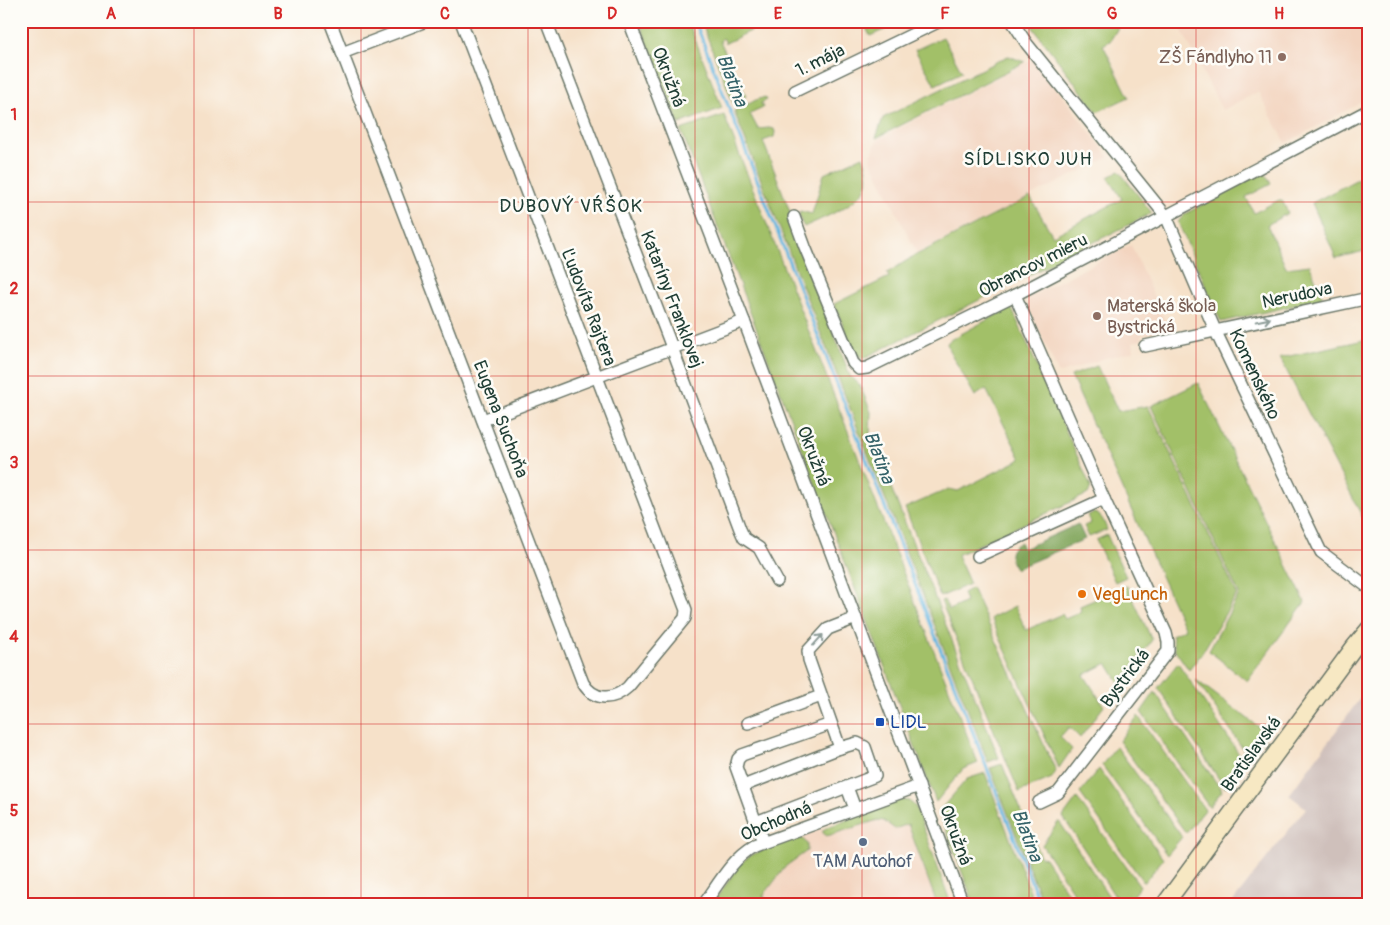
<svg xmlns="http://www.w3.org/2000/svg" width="1390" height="925" font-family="Pangolin,sans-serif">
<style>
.built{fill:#f3d4bf}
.industrial{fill:#cfc0bb}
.green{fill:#a2c067;stroke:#607e4e}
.forest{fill:#81a65c;stroke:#507248}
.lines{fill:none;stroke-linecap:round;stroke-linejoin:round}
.stream{stroke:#66b7e1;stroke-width:3}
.minor-casing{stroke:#6a7668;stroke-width:14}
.secondary-casing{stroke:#6a7668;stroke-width:19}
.minor{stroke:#fff;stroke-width:11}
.secondary{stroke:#f7e8c3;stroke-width:16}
.oneway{stroke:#8f9e9a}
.grid{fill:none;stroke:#d62828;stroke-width:1;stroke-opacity:0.55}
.education-dot{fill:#8d6e63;stroke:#fdfcf7;stroke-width:2}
.food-dot{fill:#e8710a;stroke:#fdfcf7;stroke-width:2}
.transit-dot{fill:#1a4fb4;stroke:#fdfcf7;stroke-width:2}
.service-dot{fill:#5c6f8a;stroke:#fdfcf7;stroke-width:2}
.labels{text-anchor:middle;stroke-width:5;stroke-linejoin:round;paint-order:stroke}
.education-label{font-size:18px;fill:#785e54;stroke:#fdfcf7;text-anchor:end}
.street-label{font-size:18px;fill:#1f3d34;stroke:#fdfcf7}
.food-label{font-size:18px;fill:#c56008;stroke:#fdfcf7;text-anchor:start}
.transit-label{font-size:18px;fill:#164399;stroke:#fdfcf7;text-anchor:start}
.service-label{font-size:18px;fill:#4e5e75;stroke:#fdfcf7}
.water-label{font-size:19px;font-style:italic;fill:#346268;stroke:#fdfcf7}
.neighbourhood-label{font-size:19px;letter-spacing:1px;fill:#1f3d34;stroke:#fdfcf7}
.neatline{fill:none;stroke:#d62828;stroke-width:2}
.grid-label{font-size:16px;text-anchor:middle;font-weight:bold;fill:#d62828}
</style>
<rect width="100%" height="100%" fill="#fdfcf7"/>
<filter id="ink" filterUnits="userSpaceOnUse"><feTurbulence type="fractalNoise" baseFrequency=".02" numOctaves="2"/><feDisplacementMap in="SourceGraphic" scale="10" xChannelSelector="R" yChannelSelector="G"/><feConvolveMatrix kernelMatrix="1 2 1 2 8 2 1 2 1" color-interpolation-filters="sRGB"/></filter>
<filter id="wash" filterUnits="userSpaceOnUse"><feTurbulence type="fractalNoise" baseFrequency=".0096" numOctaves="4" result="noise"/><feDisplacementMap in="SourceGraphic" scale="20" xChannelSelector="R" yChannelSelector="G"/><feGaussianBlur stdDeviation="1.12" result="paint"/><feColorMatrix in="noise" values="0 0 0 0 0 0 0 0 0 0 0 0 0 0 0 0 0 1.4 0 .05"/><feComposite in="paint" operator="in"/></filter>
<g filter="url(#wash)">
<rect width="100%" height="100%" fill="#f6e1c9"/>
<!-- built -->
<g class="built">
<polygon points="1177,21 1369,21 1369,98 1286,143 1258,92 1222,110"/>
<polygon points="1034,59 1109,157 917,253 870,159 877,140"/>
<polygon points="1131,245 1168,329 1141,335 1141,340 1133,342 1134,351 1108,357 1061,373 1058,372 1027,304 1031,296"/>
<polygon points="900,800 916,807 951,904 715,904 765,850"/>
</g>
<!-- industrial -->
<polygon class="industrial" points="1369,686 1369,904 1231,904 1306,808 1289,795"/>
<!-- green -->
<g class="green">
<polygon points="639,21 688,21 722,108 679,124"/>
<polygon points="701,21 771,21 726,43 723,38 720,41 746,96 733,103"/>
<polygon points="863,21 905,21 870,36"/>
<polygon points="1028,21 1122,21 1110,41 1103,45 1129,97 1097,112"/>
<polygon points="943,37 962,72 935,85 915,50"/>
<polygon points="1008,56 1025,62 876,138 883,118"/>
<polygon points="765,97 767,100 761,103 763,108 750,114 758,129 769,128 774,129 775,132 774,137 763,141 798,233 797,236 850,376 860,385 871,412 870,435 999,758 988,762 734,111 756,100"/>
<polygon points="724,115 978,763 963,769 936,802 681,130"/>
<path d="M863,156C866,165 869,174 867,183C862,204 822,218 804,227C801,222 798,216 800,211L812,214L824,174Z"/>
<polygon points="1119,171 1152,213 864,358 855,354 834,304 889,277 887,273 914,256 1030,197 1053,236 1122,199 1108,177"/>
<polygon points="1264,171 1271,184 1246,197 1254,213 1279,200 1282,200 1288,213 1267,225 1286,268 1310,265 1323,299 1221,322 1178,222 1185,214"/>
<polygon points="1369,173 1369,250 1336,258 1312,203"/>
<polygon points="1011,307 1091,487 1088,494 957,555 970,584 940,597 905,508 949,489 958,491 1021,459 986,389 975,396 949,350 947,343 950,340"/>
<polygon points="1369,339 1369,512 1363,518 1280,358"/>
<polygon points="1097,366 1118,411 1148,406 1237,594 1202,653 1189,670 1175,650 1172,635 1185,629 1071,376"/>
<polygon points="1198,383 1305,602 1247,681 1209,651 1239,594 1151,406"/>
<path d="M1093,513C1102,514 1104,522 1107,530L1089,537L1084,526L1091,523L1088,515Z"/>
<polygon points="1107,535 1126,577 1115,582 1096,540"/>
<polygon points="1127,586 1152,640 1120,684 1107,663 1084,675 1104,706 1080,738 1069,727 1060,737 1072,749 1059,768 991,618 1015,606 1026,630 1062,614 1065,619 1081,612 1080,606"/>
<polygon points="972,588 1056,771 1052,778 1019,792 941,601 944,600 949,610 966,602 963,593"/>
<polygon points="1178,663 1245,763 1225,788 1158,688"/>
<polygon points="1196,680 1267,733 1249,758"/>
<polygon points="1155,692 1222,791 1209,807 1141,712"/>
<polygon points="1138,716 1205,810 1186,833 1119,741"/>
<polygon points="1116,746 1182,837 1167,855 1102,765"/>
<polygon points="1002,764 1040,856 1045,858 1075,904 1043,904 990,768"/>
<polygon points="1099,769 1163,859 1144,883 1080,793"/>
<polygon points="985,773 1035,904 974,904 939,811 967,779"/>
<polygon points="1077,798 1140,886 1126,904 1120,904 1063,817"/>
<polygon points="900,800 909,801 916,807 951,904 937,904 908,824 895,829 884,821 878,820 827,836 823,833 823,830 828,827"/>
<polygon points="1059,821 1114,904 1081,904 1042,845"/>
<polygon points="795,837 803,839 807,844 807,851 786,866 763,896 768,900 765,904 712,904 741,863 751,855"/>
</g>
<!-- forest -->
<path class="forest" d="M1078,524L1085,539L1015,569C1009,556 1006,551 1020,542L1023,549Z"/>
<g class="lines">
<!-- stream -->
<polyline class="stream" points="695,21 1040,904"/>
</g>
</g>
<g filter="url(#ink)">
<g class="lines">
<!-- minor casing -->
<g class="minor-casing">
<g id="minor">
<path d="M330,21L583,683C594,701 613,701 628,687L685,618L686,610L461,21"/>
<polyline points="546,21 668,337 740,529 744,538 759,548 777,581"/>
<polyline points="629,21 744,321 963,904"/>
<polyline points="1012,21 1027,44 1166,216 1215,330 1321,552 1369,588"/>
<polyline points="342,53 426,21"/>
<polyline points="795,91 940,21"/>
<polyline points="794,217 805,247 853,363 859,369 867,368 1015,295 1369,110"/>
<polyline points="1015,295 1104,499 1166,633 1168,642 1168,651 1058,793 1039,802"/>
<polyline points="1145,346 1369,298"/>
<polyline points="483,420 744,321"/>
<polyline points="978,556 1104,499"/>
<polyline points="748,723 821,696"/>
<polyline points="840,748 809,660 808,651 828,629 856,618"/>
<polyline points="743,786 840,748 857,743 865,747 875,776 756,822"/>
<polyline points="847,787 855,809"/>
<polyline points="763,842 736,767 738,759 742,755 831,724"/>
<path d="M704,904C719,883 732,859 754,846L919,786"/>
</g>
</g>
<!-- secondary casing -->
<g class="secondary-casing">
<polyline id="secondary" points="1165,904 1355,646 1369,629"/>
</g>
<!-- minor -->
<use href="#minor" class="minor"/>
<!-- secondary -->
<use href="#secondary" class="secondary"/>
</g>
<!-- one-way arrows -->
<defs><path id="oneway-shaft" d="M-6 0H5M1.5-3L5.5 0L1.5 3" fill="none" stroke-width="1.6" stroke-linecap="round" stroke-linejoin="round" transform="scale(1.25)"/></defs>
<g class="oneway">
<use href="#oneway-shaft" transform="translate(1263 320) rotate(-12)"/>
<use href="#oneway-shaft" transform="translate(818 640) rotate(-48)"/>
</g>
</g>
<!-- grid -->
<path class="grid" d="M194,21V904M361,21V904M528,21V904M695,21V904M862,21V904M1029,21V904M1196,21V904M21,202H1369M21,376H1369M21,550H1369M21,724H1369"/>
<!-- markers -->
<g class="education-dot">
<circle cx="1282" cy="57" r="5"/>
<circle cx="1097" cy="316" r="5"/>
</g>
<circle class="food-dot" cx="1082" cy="594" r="5"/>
<rect class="transit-dot" x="875" y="717" width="10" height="10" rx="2.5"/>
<circle class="service-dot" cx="863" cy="842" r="5"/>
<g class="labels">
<!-- education labels -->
<g class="education-label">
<text x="1272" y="63">ZŠ Fándlyho 11</text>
<text x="1107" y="312" text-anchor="start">Materská škola<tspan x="1107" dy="21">Bystrická</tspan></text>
</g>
<!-- street labels -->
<g class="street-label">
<text transform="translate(820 60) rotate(-26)" y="6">1. mája</text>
<text transform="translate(669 77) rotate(69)" y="6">Okružná</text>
<text transform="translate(1033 265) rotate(-27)" y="6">Obrancov mieru</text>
<text transform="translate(1297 295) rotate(-12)" y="6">Nerudova</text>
<text transform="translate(672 299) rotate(69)" y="6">Kataríny Franklovej</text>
<text transform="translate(589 307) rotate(69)" y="6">Ľudovíta Rajtera</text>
<text transform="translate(1255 374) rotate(65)" y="6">Komenského</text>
<text transform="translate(501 419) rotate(69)" y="6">Eugena Suchoňa</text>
<text transform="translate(814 456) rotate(69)" y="6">Okružná</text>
<text transform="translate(1125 678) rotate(-53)" y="6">Bystrická</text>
<text transform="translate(1251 754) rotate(-54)" y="6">Bratislavská</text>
<text transform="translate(776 821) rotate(-23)" y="6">Obchodná</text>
<text transform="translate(956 835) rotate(70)" y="6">Okružná</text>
</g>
<!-- food labels -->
<g class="food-label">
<text x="1092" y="600">VegLunch</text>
</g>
<!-- transit labels -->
<g class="transit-label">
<text x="890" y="728">LIDL</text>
</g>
<!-- service labels -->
<g class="service-label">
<text x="863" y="867">TAM Autohof</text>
</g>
<!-- water labels -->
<g class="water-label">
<text transform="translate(733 80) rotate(69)" y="7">Blatina</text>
<text transform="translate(880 457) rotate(69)" y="7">Blatina</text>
<text transform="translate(1028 835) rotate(69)" y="7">Blatina</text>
</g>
<!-- neighbourhood labels -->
<g class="neighbourhood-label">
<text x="1028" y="165">SÍDLISKO JUH</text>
<text x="571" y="212">DUBOVÝ VŔŠOK</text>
</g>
</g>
<!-- margin -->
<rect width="1390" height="925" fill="none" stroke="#fdfcf7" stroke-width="55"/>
<rect x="28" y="28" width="1334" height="870" class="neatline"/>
<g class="grid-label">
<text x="111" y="19">A</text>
<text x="278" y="19">B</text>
<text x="445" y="19">C</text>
<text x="612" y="19">D</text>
<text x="778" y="19">E</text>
<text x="945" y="19">F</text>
<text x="1112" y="19">G</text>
<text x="1279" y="19">H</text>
<text x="14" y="120">1</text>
<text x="14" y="294">2</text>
<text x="14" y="468">3</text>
<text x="14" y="642">4</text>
<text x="14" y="816">5</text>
</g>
</svg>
